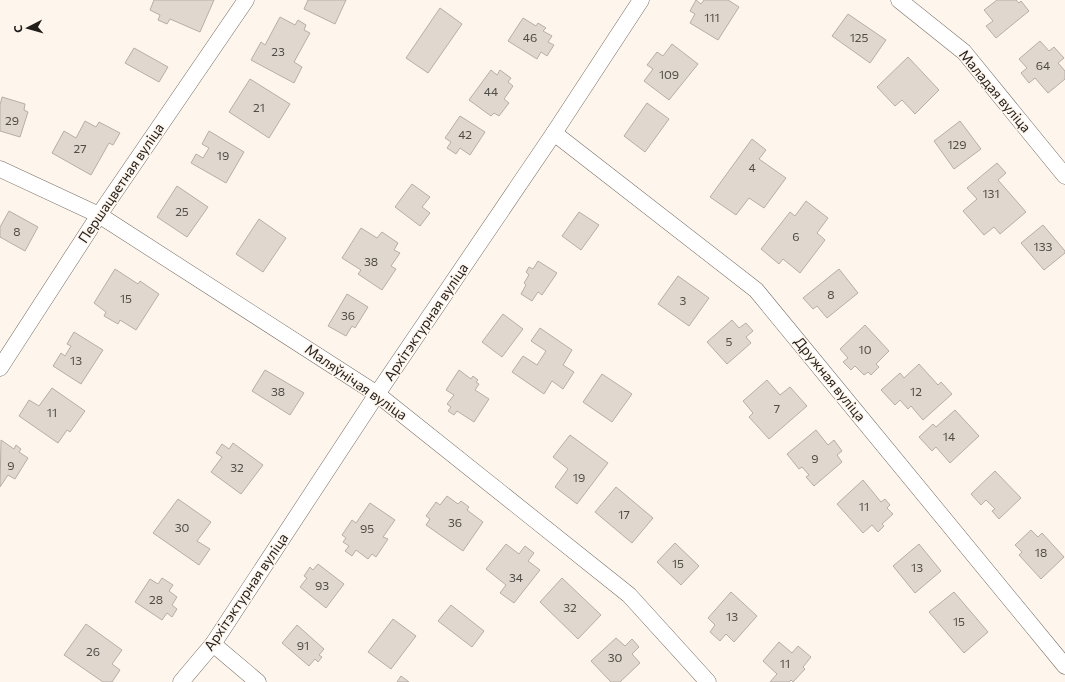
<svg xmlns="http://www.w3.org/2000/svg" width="1065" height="682" font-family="Commissioner,sans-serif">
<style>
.building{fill:#e0d8cf;stroke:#b7aea6}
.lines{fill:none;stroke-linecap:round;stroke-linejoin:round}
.minor-casing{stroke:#776f67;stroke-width:17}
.minor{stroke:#fff;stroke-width:16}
.labels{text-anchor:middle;stroke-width:3;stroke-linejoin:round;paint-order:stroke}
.number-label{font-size:12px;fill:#504c47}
.street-label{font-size:14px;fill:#201d1a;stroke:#fef5ec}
</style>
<rect width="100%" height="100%" fill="#fef5ec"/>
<!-- building -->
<g class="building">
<polygon points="154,0 214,0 200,32 170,19 167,24 158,20 160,15 150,10"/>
<polygon points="308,0 346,0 335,24 304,9"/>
<polygon points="696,0 701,4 704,0 728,0 739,7 718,40 690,23 695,14 690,11"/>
<polygon points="997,0 1016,0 1019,3 1021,1 1029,11 996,38 986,26 993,21 984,10"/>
<polygon points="440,8 462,24 428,73 406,58"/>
<polygon points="848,14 886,40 870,63 832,36"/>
<polygon points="280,17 295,25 298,20 306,25 304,30 310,33 294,62 302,67 294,83 251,60 261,42 265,45"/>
<polygon points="523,18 536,26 538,23 546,28 543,31 552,36 548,42 554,45 547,56 541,52 537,59 508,41"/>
<polygon points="1040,41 1049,51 1054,47 1064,58 1058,63 1065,71 1065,79 1048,93 1035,78 1029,83 1021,73 1027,68 1019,59"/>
<polygon points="672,44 698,64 669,100 644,81 653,69 647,65 657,52 663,56"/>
<polygon points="134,48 168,67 159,82 125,63"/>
<polygon points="908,57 939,90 915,114 902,100 895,106 877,87"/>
<polygon points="491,70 497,75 500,70 511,78 508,82 513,86 504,99 509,103 499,116 494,113 491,116 469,100"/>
<polygon points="250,79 290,104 269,138 229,112"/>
<polygon points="2,97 25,104 24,110 28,112 20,137 0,131 0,105"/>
<polygon points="647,103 669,119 645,152 624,136"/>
<polygon points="460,116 485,132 470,155 460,148 456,154 447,148 451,142 445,138"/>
<polygon points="85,121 96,127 99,122 120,133 113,145 109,143 91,175 52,153 64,131 76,138"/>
<polygon points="960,121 981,149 954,169 934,141"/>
<polygon points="209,131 244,152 226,183 191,163 196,154 203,158 209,148 202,144"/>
<polygon points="752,139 766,150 759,159 786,178 764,208 749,198 736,215 710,197"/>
<polygon points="997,163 1006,173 998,180 1026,212 1000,234 994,227 984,235 963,211 977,199 967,188"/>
<polygon points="412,184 430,197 422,207 430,213 420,226 395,207"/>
<polygon points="177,186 208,207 187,237 157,217"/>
<polygon points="806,201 828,218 817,233 825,240 800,273 783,259 779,264 761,249 790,212 795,216"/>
<polygon points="9,211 38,227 25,251 0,237 0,227"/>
<polygon points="579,212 599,225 581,250 562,236"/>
<polygon points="259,219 286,238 263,272 236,254"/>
<polygon points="1043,225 1065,251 1065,253 1044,270 1021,243"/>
<polygon points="361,228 377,238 382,232 398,243 394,250 400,253 391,266 396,269 382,290 358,274 361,270 342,258"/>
<polygon points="538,261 557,273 542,295 538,292 532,301 521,294 526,285 524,283 529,275 526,272 529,267 533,269"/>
<polygon points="115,269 138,284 140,281 159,294 136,330 120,320 118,324 104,316 106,312 94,303"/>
<polygon points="839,269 858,293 827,318 817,306 813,309 803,298"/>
<polygon points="678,276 709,298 689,326 658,304"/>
<polygon points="347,294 368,307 355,328 352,326 346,336 328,326"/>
<polygon points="503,314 523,329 502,357 482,342"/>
<polygon points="732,320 739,328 746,323 753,331 746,337 751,343 727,364 707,342"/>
<polygon points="865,325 889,351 876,364 879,367 871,375 868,372 864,375 855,366 851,370 843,362 848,358 840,349"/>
<polygon points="540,328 572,350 563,365 574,372 563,389 552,381 544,394 512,372 523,356 537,365 546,351 531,341"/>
<polygon points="74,332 103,350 81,384 53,366 61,353 65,356 71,346 67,344"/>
<polygon points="919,364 938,385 941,382 952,394 923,420 911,406 908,409 900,400 895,405 881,390 900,373 904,378"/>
<polygon points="265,370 304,393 290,415 252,391"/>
<polygon points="459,370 471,379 473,376 478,380 476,382 479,384 475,390 489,399 474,422 457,411 454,415 448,411 451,407 447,404 454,395 446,390"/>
<polygon points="602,374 632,394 612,422 583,402"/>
<polygon points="767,380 780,395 790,387 807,406 769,439 749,417 753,413 743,401"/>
<polygon points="52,388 85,411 70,432 67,430 58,443 19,416 29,400 39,406"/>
<polygon points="955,410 979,436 950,463 936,447 932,451 919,437 933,424 936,427"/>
<polygon points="816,430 828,445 834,440 842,451 837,455 842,462 814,486 806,477 809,475 802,467 799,469 787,454"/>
<polygon points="570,435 608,463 577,504 555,487 568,469 553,457"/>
<polygon points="1,440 14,449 16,445 21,449 19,452 28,458 15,479 8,475 0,487"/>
<polygon points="233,443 263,465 241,494 211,472 222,457 216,453 222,444 229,449"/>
<polygon points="995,471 1021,498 999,519 992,511 995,509 986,500 981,505 971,494"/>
<polygon points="863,480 881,502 885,499 890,505 887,508 893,514 882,524 884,526 878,532 872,525 863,533 837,504"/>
<polygon points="616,487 653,518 632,543 595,512"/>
<polygon points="447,496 458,504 461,501 469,507 467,510 483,522 463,551 426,525 430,519 426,516 436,502 440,505"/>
<polygon points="178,499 211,522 197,541 210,549 199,565 153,533"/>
<polygon points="370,503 395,520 383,537 388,539 376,557 372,554 368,559 356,550 352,556 345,551 349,546 343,542 346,538 342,535 352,520 356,523"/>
<polygon points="1031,530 1038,537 1042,533 1064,557 1041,579 1019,555 1022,552 1015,545"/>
<polygon points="675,543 699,566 681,585 657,562"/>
<polygon points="506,544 519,554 525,546 534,553 528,561 540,570 514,603 500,593 506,585 486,569"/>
<polygon points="919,544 941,571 915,593 893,566"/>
<polygon points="318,564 344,584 326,608 300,587 307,578 304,576 310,567 313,570"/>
<polygon points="162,578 173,585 169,591 177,597 172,605 177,609 172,617 167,613 162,620 135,602 150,579 158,584"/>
<polygon points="562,578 601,615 578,639 540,602"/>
<polygon points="731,592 757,616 734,642 726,634 720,641 710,632 715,625 708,618"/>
<polygon points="954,592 988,632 964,653 929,612"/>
<polygon points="451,605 484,631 472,647 438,621"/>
<polygon points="393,619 416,636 391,669 368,652"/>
<polygon points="86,624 122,650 112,664 120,670 112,682 103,682 64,655"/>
<polygon points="297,625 324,649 319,655 322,657 318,662 315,659 309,666 282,643"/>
<polygon points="616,638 625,646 632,639 639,647 632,654 640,663 620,682 611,682 591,661"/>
<polygon points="779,642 792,653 798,646 811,657 803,667 805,669 793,682 791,680 789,682 770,682 777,674 763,661"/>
<polygon points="401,676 409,682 397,682"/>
</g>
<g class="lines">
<!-- minor casing -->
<g class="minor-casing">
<g id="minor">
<polyline points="899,0 964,52 1065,176"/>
<polyline points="554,133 756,290 1065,666"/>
<polyline points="0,169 99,215 377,394 629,595 708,682"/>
<polyline points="0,368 99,215 246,0"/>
<polyline points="213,644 258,682"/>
<polyline points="181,682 213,644 377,394 554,133 641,0"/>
</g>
</g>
<!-- minor -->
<use href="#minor" class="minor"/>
</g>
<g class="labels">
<!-- number labels -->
<g class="number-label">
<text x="712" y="22">111</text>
<text x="530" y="42">46</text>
<text x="859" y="42">125</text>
<text x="278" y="56">23</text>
<text x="1043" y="70">64</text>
<text x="669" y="79">109</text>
<text x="491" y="96">44</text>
<text x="259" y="112">21</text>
<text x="12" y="125">29</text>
<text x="465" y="139">42</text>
<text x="957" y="149">129</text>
<text x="80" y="153">27</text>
<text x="223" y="160">19</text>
<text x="752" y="172">4</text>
<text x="991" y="198">131</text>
<text x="182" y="216">25</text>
<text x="17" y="236">8</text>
<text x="796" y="241">6</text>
<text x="1043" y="251">133</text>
<text x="371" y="266">38</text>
<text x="831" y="299">8</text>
<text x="126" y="303">15</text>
<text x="683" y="305">3</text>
<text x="348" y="320">36</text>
<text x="729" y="346">5</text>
<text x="865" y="354">10</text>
<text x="76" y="365">13</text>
<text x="278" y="396">38</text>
<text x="916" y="396">12</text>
<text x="777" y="413">7</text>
<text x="52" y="417">11</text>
<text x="949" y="441">14</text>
<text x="815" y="463">9</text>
<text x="11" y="470">9</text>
<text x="237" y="472">32</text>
<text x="579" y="482">19</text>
<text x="864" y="511">11</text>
<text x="624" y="519">17</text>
<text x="455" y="527">36</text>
<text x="182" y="532">30</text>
<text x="367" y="533">95</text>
<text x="1041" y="557">18</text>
<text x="678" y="568">15</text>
<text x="917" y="572">13</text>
<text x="516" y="582">34</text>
<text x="322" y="590">93</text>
<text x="156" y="604">28</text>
<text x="570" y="612">32</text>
<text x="732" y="621">13</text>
<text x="959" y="626">15</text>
<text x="303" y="650">91</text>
<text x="93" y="656">26</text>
<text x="615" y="662">30</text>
<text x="785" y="668">11</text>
</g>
<!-- street labels -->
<g class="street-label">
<text transform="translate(995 91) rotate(50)" y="5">Маладая вуліца</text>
<text transform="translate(121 183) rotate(-56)" y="5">Першацветная вуліца</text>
<text transform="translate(426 322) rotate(-56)" y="5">Архітэктурная вуліца</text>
<text transform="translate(830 379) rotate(51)" y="5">Дружная вуліца</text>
<text transform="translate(356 382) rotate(35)" y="5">Маляўнічая вуліца</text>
<text transform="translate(246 592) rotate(-56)" y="5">Архітэктурная вуліца</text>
</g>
</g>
<!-- north arrow -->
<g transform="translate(28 28) rotate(264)" stroke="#fef5ec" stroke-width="3" paint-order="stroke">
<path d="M0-3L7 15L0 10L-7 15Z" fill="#201d1a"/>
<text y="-6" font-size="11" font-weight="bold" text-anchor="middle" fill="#201d1a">С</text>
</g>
</svg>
